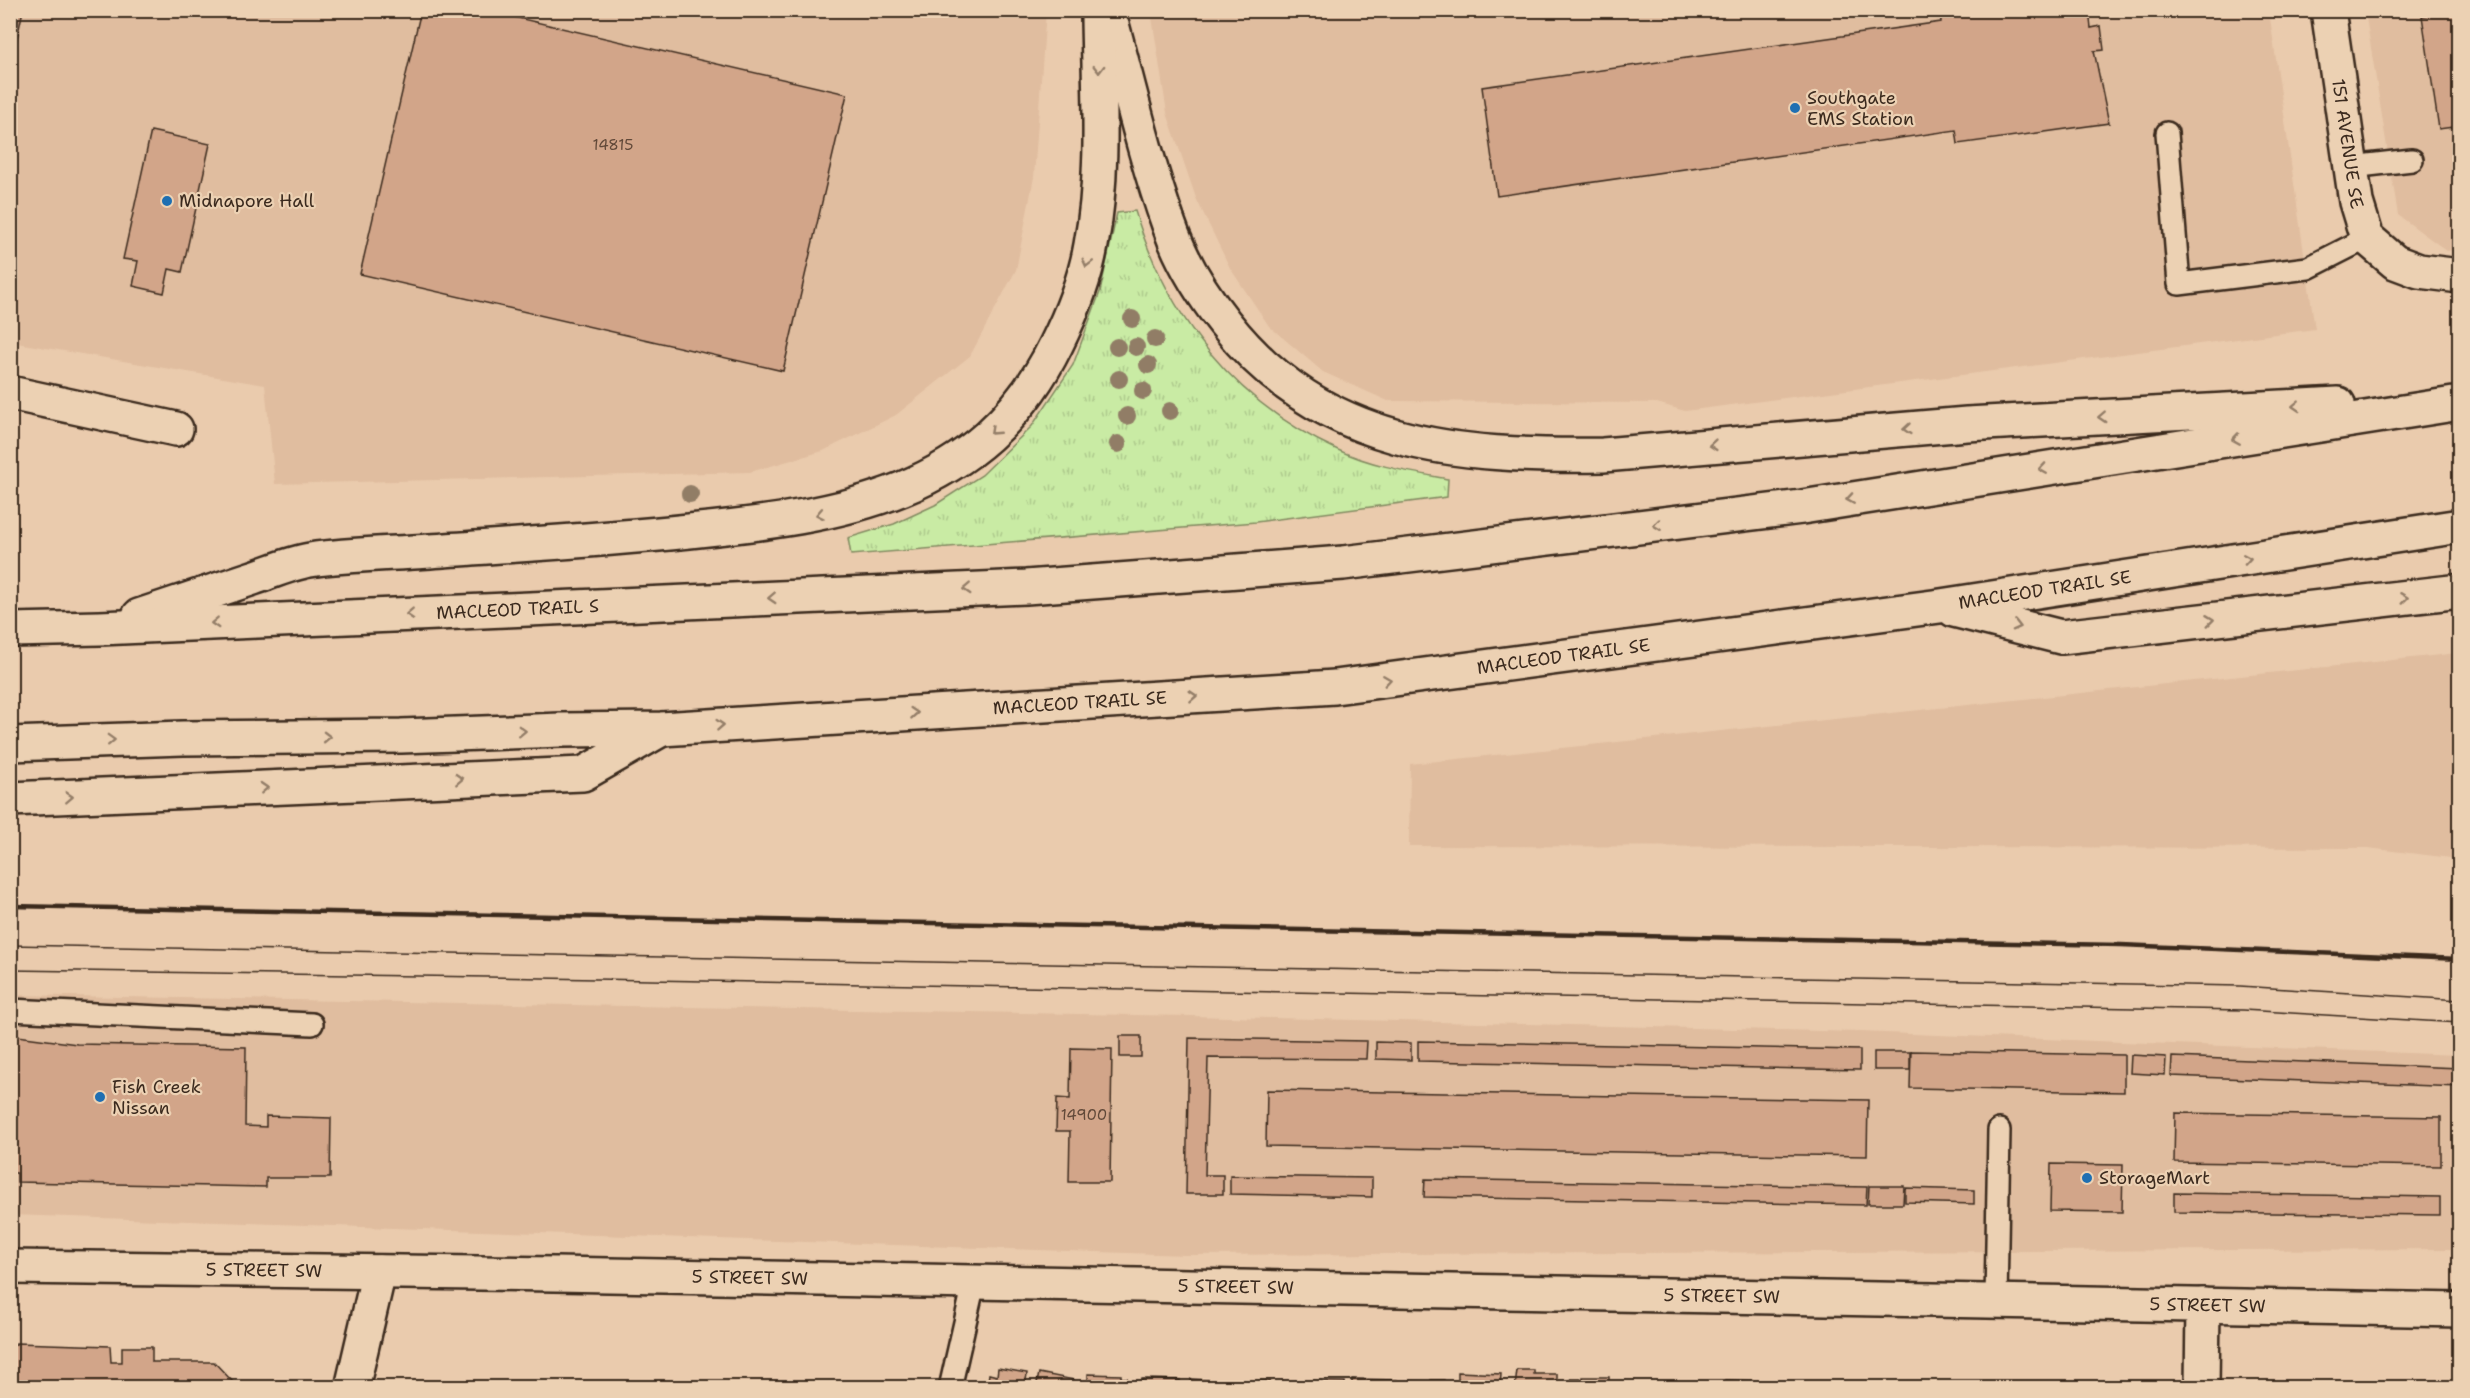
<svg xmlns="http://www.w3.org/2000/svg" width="2470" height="1398" font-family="'Shantell Sans',sans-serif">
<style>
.built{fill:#e0bd9f}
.grass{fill:url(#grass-tufts);stroke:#828a61;stroke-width:1.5}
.building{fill:#d2a589;stroke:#3b2a1e;stroke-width:1.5}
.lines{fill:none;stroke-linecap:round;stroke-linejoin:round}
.service-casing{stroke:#3b2a1e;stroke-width:26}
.minor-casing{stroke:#3b2a1e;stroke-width:38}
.motorway-casing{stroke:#3b2a1e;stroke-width:38}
.service{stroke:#ecd1b3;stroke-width:21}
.minor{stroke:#ecd1b3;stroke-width:33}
.motorway{stroke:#ecd1b3;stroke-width:33}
.tram{stroke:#3b2a1e;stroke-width:1.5}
.rail{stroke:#3b2a1e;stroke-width:4.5}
.tree{fill:#917d66}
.oneway{stroke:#947e68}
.poi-dot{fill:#1f6fb2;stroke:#ecd1b3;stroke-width:2}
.labels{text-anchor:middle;stroke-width:4.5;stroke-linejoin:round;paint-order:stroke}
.number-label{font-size:15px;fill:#614939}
.poi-label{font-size:18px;fill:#3b2a1e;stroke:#ecd1b3;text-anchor:start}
.street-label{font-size:18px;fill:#3b2a1e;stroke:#ecd1b3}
</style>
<defs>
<pattern id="grass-tufts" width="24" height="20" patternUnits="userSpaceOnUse" patternTransform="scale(1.5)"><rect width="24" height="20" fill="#c9eba4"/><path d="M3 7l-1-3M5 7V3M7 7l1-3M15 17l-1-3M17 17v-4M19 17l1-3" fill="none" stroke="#aeca8d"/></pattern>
</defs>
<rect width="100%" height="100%" fill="#eacbad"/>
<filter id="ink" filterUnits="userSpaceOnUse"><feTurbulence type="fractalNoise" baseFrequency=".0167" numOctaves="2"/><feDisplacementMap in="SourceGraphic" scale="12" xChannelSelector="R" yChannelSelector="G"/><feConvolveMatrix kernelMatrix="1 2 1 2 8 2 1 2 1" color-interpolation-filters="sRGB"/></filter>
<g filter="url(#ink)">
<!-- built -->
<g class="built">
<polygon points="10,11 1046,11 1034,177 1016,270 970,356 896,415 823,451 750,472 275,484 265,385 11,342"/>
<polygon points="1151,11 2269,11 2315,329 1685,411 1657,403 1388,401 1323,372 1269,326 1230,268 1196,198 1167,113"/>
<polygon points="2365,11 2459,11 2459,249 2447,251 2398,215"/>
<polygon points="2459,653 2459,859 2368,848 1409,846 1410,764"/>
<polygon points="11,995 1190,1016 1860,1032 2459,1055 2459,1249 1186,1255 11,1215"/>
</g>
<!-- grass -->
<path class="grass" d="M1135,211C1167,317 1236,404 1338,450C1372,466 1411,472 1448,479L1447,497L1256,522L851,555L848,538L894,524L935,505L982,475L1032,426L1073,365L1100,292L1117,213Z"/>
<!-- building -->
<g class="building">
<polygon points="10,10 23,10 12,62 10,61"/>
<polygon points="421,10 484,10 847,94 783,371 360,274"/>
<polygon points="1940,10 2089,10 2091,28 2101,26 2104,50 2094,51 2109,123 1958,144 1956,130 1497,196 1482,87 1941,22"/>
<polygon points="2460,11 2460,126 2439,129 2422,16"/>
<polygon points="151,131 210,144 182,272 169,269 164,293 133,286 138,261 123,259"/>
<polygon points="10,1035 77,1044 246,1047 245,1126 266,1127 266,1116 331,1118 330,1178 266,1178 266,1187 17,1182 17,1173 10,1173"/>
<rect x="1120" y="1036" width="21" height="21"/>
<polygon points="1189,1038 1367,1041 1366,1059 1208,1058 1205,1175 1223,1175 1223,1194 1186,1194"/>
<polygon points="1418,1041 1860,1050 1860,1070 1418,1061"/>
<polygon points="1376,1042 1411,1043 1411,1060 1376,1059"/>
<polygon points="1071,1048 1112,1049 1110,1182 1069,1182 1070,1131 1056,1131 1057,1098 1070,1099"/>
<polygon points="1911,1051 2124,1055 2124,1092 1910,1088"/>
<rect x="1874" y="1052" width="36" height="18"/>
<polygon points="2131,1055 2166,1057 2165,1075 2130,1073"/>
<polygon points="2172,1057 2460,1068 2460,1087 2171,1076"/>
<polygon points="1267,1090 1868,1100 1867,1156 1266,1146"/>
<polygon points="2175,1113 2441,1117 2441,1166 2174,1162"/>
<polygon points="2458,1125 2460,1125 2460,1167 2457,1167"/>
<polygon points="2051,1164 2123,1165 2122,1212 2050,1211"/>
<polygon points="1230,1176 1372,1178 1372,1197 1230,1194"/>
<polygon points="1425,1179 1867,1187 1866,1205 1424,1197"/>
<polygon points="1869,1186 1904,1186 1903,1204 1868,1204"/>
<polygon points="1905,1188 1974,1190 1974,1204 1905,1202"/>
<polygon points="2174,1193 2440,1197 2440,1215 2174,1212"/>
<polygon points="16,1343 110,1346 111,1362 122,1362 122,1347 152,1347 152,1362 214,1362 233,1382 233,1388 10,1388 10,1345 16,1345"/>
<polygon points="998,1368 1027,1373 1025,1388 987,1388 989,1374 997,1376"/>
<polygon points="1517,1370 1534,1370 1534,1374 1557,1374 1557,1388 1515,1388"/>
<polygon points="1458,1372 1501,1374 1500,1388 1458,1388"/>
<polygon points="1039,1373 1074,1380 1073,1388 1036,1388"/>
<polygon points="1088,1374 1121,1375 1121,1378 1127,1378 1127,1388 1088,1388"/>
<polygon points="1583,1377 1609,1377 1609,1388 1571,1388 1571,1379 1583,1379"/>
<polygon points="1142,1379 1180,1380 1180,1388 1141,1388"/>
<polygon points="1191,1379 1237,1382 1237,1388 1191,1388"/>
<polygon points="1352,1379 1397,1380 1397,1388 1352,1388"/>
<polygon points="1431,1380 1444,1380 1444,1385 1450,1385 1450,1388 1405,1388 1405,1381 1431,1382"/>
<polygon points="1726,1380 1756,1381 1755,1388 1726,1388"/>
<polygon points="1258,1381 1270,1381 1270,1385 1290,1385 1290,1388 1246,1388 1246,1384 1257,1384"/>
<polygon points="1298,1381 1345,1382 1345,1388 1298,1388"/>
</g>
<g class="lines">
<!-- service casing -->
<g class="service-casing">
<g id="service">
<polyline points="2167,133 2179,284 2308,268 2367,238"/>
<polyline points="2351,167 2412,160"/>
<polyline points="10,1010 312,1024"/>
<polyline points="1996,1301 1999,1130"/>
<polyline points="950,1388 974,1283"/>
</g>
</g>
<!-- minor casing -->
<g class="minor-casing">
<g id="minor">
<path id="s1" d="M2328,10L2356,202L2367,238L2395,262L2419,271L2460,276"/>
<polyline points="10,393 176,429"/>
<path id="s2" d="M10,1267L555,1274L2460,1310"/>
<polyline points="352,1388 379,1272"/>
<polyline points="2202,1388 2203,1305"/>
</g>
</g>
<!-- motorway casing -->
<g class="motorway-casing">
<g id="motorway">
<path d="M1108,10C1128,82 1144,155 1169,225C1181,260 1202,294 1225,323C1322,447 1457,457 1603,455L1967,424L2338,404"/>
<polyline points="1954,610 2061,637 2460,591"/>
<path d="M139,616C177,603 215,591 253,578C271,572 291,563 310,560C349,554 390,554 430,551C516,545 603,540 689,531C840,516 982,496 1056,345C1072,313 1085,280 1091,245C1105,171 1099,93 1098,18"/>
<path id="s3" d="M10,630L100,628L1026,587L1343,563L1802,507L2460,403"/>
<path id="s4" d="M10,744L183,738L401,736L561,730L661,729L1335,687L1940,606L2460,526"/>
<polyline points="10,799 583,774 660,730"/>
</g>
</g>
<!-- service -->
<use href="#service" class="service"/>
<!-- minor -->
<use href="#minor" class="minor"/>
<!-- motorway -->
<use href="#motorway" class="motorway"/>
<!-- tram -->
<g class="tram">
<polyline points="10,945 2240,986 2460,1000"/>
<polyline points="10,970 487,977 2243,1010 2460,1023"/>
</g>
<!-- rail -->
<polyline class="rail" points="10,906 2121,945 2460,959"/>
</g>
<!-- trees -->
<g class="tree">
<circle cx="1132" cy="319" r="9"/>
<circle cx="1155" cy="339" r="9"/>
<circle cx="1117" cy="347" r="9"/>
<circle cx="1136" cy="347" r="9"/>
<circle cx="1148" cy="365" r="9"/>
<circle cx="1119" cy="379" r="9"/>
<circle cx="1143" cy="391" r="9"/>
<circle cx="1170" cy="411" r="9"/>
<circle cx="1127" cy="416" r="9"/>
<circle cx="1118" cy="444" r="9"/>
<circle cx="690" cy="494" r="9"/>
</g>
<!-- one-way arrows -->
<defs><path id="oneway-chevron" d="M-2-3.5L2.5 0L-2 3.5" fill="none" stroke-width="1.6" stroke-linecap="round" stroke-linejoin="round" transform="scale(1.5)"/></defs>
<g class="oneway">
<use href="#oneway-chevron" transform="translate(1099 69) rotate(89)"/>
<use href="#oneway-chevron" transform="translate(1087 263) rotate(104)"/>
<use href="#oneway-chevron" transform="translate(2296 406) rotate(177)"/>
<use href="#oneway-chevron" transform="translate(2102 417) rotate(177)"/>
<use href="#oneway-chevron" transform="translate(1907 429) rotate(175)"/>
<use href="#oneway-chevron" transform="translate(994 431) rotate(137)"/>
<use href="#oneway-chevron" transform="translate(2236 439) rotate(171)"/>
<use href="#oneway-chevron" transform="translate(1713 445) rotate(175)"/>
<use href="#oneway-chevron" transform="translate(2043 469) rotate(171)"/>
<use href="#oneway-chevron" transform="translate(1850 499) rotate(171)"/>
<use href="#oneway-chevron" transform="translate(820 514) rotate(169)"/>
<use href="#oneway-chevron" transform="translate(1657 525) rotate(173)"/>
<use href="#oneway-chevron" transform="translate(2247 559) rotate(-9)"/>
<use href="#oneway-chevron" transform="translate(967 589) rotate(177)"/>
<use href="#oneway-chevron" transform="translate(772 598) rotate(177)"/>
<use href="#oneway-chevron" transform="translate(2404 598) rotate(-7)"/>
<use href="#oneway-chevron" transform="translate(410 614) rotate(177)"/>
<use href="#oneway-chevron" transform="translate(2210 620) rotate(-7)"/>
<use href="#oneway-chevron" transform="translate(215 623) rotate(177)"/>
<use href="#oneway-chevron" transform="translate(2017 626) rotate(14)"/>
<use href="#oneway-chevron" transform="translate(1387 680) rotate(-8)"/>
<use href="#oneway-chevron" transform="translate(1193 696) rotate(-4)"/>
<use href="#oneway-chevron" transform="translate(914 713) rotate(-4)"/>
<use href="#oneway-chevron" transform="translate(720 725) rotate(-4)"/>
<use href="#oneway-chevron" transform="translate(522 731) rotate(-2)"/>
<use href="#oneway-chevron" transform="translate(327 737) rotate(-1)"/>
<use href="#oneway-chevron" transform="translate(111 740) rotate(-2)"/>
<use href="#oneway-chevron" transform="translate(459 779) rotate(-3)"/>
<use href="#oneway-chevron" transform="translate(264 788) rotate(-3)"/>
<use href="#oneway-chevron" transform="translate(69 797) rotate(-3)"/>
</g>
</g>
<!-- markers -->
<g class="poi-dot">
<circle cx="1795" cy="108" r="6"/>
<circle cx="167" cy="201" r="6"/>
<circle cx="100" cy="1097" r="6"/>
<circle cx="2087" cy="1178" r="6"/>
</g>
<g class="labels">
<!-- number labels -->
<g class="number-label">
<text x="613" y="150">14815</text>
<text x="1084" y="1120">14900</text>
</g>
<!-- poi labels -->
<g class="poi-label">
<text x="1807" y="104">Southgate<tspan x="1807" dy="21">EMS Station</tspan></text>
<text x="179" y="207">Midnapore Hall</text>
<text x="112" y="1093">Fish Creek<tspan x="112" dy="21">Nissan</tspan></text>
<text x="2099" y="1184">StorageMart</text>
</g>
<!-- street labels -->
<g class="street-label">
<text dy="6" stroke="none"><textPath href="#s1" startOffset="135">151 AVENUE SE</textPath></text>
<text dy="6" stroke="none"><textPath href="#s4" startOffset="2043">MACLEOD TRAIL SE</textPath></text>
<text dy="6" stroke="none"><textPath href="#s3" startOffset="508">MACLEOD TRAIL S</textPath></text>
<text dy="6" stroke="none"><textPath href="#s4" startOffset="1557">MACLEOD TRAIL SE</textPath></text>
<text dy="6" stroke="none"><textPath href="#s4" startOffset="1071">MACLEOD TRAIL SE</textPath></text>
<text dy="6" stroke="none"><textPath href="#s2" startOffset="254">5 STREET SW</textPath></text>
<text dy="6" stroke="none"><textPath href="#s2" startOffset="740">5 STREET SW</textPath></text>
<text dy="6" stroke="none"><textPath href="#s2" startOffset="1226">5 STREET SW</textPath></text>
<text dy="6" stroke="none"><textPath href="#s2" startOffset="1712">5 STREET SW</textPath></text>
<text dy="6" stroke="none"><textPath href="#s2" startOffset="2198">5 STREET SW</textPath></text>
</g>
</g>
<!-- margin -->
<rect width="2470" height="1398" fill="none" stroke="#ecd1b3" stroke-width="36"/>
<rect x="18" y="18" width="2434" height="1362" fill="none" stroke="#3b2a1e" stroke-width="2" filter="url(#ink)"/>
</svg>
